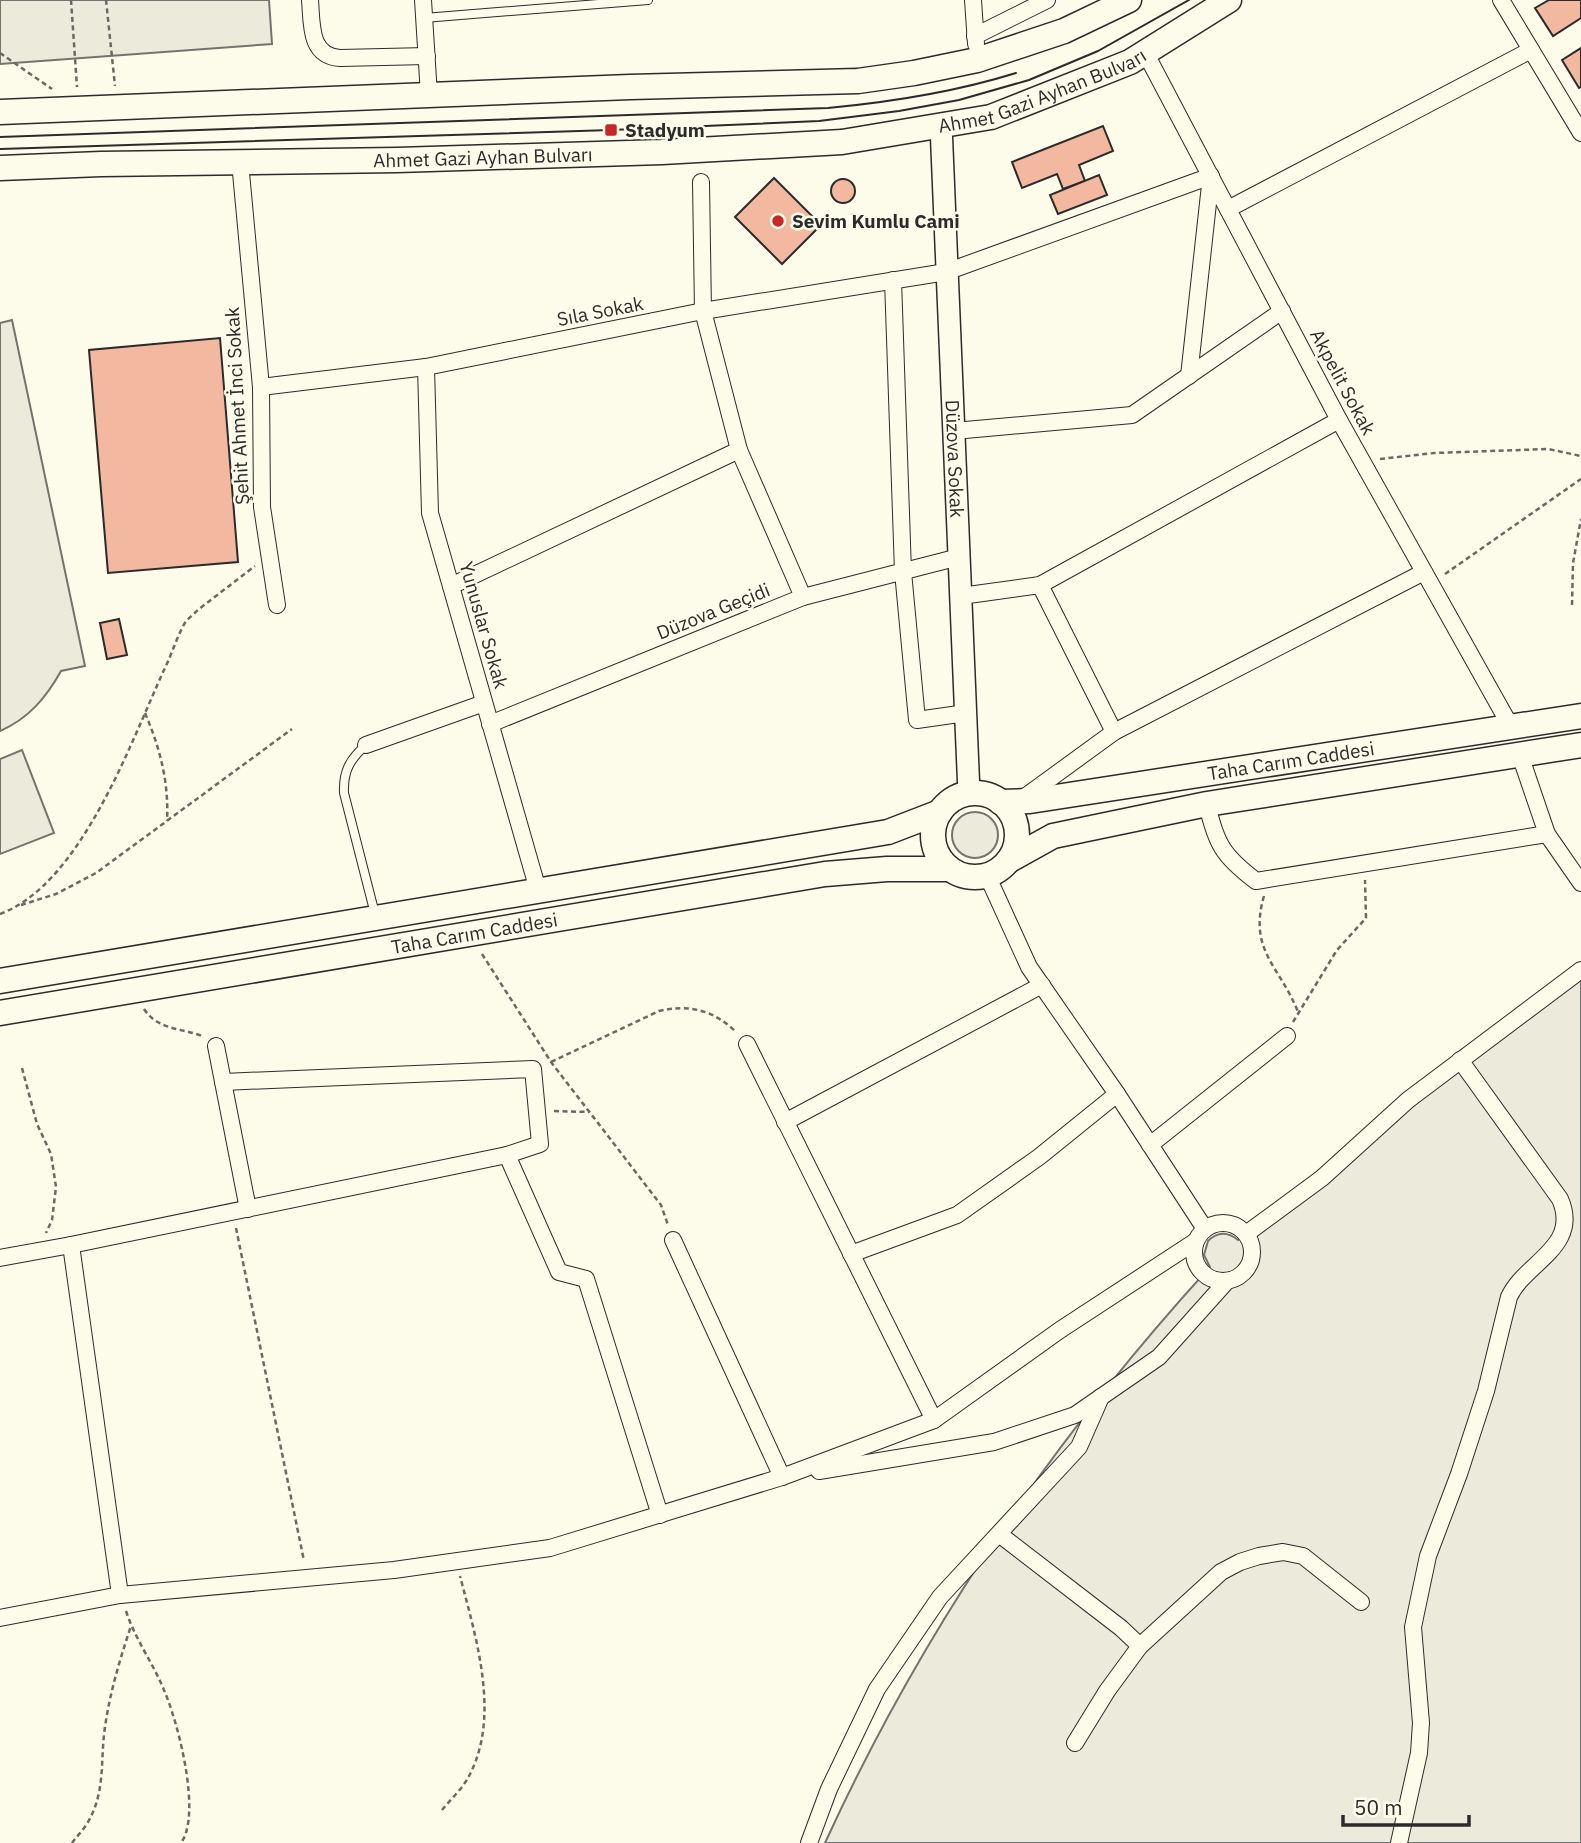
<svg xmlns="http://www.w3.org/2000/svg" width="1581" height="1843" font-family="'IBM Plex Sans',sans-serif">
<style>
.green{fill:#ecebdb;stroke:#74746e;stroke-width:2}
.building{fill:#f2b8a0;stroke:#2b2b2b;stroke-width:2}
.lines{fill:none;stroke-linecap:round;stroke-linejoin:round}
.lane-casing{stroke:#2b2b2b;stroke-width:10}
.street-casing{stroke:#2b2b2b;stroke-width:18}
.secondary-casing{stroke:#2b2b2b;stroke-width:24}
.primary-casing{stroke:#2b2b2b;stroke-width:27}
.path{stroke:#6a6964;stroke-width:2.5;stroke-dasharray:5 3.5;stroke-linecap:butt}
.lane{stroke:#fdfbea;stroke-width:8}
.street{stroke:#fdfbea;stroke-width:16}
.secondary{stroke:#fdfbea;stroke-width:21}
.primary{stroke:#fdfbea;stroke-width:24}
.tram{stroke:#2b2b2b;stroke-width:2}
.poi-dot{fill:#c62828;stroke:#fdfbea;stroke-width:2.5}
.labels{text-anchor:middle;stroke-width:5;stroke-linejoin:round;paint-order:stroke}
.street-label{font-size:19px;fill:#2b2b2b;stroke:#fdfbea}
.poi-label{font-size:19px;font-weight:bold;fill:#2b2b2b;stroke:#fdfbea;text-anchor:start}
</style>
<rect width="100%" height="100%" fill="#fdfbea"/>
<!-- green -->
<g class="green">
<polygon points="0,0 269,0 272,44 0,64"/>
<path d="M12,320L85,666L61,671C46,698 28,719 0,731V323Z"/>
<polygon points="22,750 54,833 0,854 0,759"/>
<circle cx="975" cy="835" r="23"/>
<path d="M1581,973V1843H825C922,1631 1054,1438 1210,1267L1204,1255L1208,1241C1218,1231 1228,1232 1238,1240L1304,1186Z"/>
</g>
<!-- building -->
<g class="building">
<polygon points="1549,0 1581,0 1581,18 1553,36 1535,8"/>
<polygon points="1581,48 1581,87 1579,88 1562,60"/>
<polygon points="1103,126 1113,151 1079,165 1085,181 1063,189 1057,174 1022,188 1012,162"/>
<polygon points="1099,175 1107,195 1058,214 1050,195"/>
<polygon points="774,178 821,225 782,264 735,217"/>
<circle cx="843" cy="191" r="12"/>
<polygon points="220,338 238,562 108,573 89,350"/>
<polygon points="119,619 127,655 107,659 100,623"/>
</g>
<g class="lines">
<!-- lane casing -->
<g class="lane-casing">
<g id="lane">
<polyline points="424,18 648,0"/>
<path d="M366,745C350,759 343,771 344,793L375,914"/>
</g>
</g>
<!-- street casing -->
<g class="street-casing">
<g id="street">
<path d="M310,0C312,24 309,56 340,58L427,56"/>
<polyline points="423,0 429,95"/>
<polyline points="973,0 976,44"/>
<polyline points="1501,0 1581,133"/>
<polyline points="975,36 1047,0"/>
<polyline points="1145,52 1339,420 1511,727"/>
<polyline points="240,162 261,387 262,507 277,605"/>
<polyline points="701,182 703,311 739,450 803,597"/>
<polyline points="1228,209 1531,50"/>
<polyline points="893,280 903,572 917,720 966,713"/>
<polyline points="426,367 430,513 538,890"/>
<polyline points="261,387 426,367 703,311 946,272 1211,176 1189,376"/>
<polyline points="954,431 1132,415 1282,311"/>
<polyline points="1040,585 1114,732"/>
<polyline points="451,586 739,450"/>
<polyline points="961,596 1040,585 1339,420"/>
<polyline points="490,724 803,597 959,557"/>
<polyline points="366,745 484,703"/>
<polyline points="1520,755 1547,834 1581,883"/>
<polyline points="1022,799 1114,732 1424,572"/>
<path d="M1207,804C1216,844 1223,856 1256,881L1547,834"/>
<polyline points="987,875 1029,967 1117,1094 1205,1229"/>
<polyline points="747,1044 934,1420"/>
<polyline points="216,1046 248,1209"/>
<polyline points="785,1122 1042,985"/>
<polyline points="1150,1145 1287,1036"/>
<polyline points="507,1155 559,1272 586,1279 660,1515"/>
<circle cx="1223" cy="1252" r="29"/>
<polyline points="1246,1234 1322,1178 1408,1100 1581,970"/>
<polyline points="673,1240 782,1477"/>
<polyline points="71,1245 120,1595"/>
<polyline points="851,1254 957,1215 1039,1157 1117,1094"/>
<polyline points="0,1258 71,1245 507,1155 540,1144 533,1069 223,1082"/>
<polyline points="819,1471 994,1442 1075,1415 1159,1357 1227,1281"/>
<polyline points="999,1534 1121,1628 1140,1646 1107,1691 1075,1743"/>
<polyline points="0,1618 120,1595 394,1570 550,1548 782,1477 934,1420 1060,1330 1196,1241"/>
<polyline points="1140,1646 1221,1572 1240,1562 1259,1556 1283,1552 1303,1556 1361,1602"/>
<polyline points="809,1843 829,1789 877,1689 940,1597 1079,1447 1101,1397"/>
<path d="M1399,1843L1419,1753L1421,1723L1413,1627L1428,1556L1459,1474L1486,1391L1509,1297C1525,1262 1581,1247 1560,1199L1460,1060"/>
</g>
</g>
<!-- secondary casing -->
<g class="secondary-casing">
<g id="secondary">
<path id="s1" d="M941,125L969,794"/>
</g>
</g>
<!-- primary casing -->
<g class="primary-casing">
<g id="primary">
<polyline points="0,112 630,87 858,81 914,73 977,60 1064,31 1129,0"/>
<path id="s2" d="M0,168L101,164L397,160L662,152L842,142L991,117L1130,62L1229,0"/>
<circle cx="975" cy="835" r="42"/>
<path id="s3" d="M1000,802L1030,801L1581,716"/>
<polyline points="1008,861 1053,836 1207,804 1581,745"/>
<polyline points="0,981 888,832 940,812"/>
<path id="s4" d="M0,1013L825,874L887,869H949"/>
</g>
</g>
<!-- path -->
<g class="path">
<polyline points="71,0 77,87"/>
<polyline points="106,0 115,86"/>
<polyline points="0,53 52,89"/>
<polyline points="1380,459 1434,453 1548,449 1581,456"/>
<polyline points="1445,574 1581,479"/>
<polyline points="1572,605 1573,563 1581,519"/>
<path d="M145,713C160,748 169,782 167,821"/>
<path d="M1264,896C1248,951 1280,966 1298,1012"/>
<polyline points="21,905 56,894 96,873 292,729"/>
<path d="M0,914C81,884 130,744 164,670C172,654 177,636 186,621L199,609L255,566"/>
<polyline points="482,954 551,1062 661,1205 668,1225"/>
<path d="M144,1009C158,1030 181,1028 202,1036"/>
<polyline points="1293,1022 1337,950 1366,918 1365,880"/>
<path d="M551,1062L659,1011C689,1004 713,1010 735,1031"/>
<polyline points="22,1068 37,1124 51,1154 56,1187 52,1220 46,1233"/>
<polyline points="554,1111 589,1112"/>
<polyline points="236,1228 304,1561"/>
<path d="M126,1611C135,1639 153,1663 164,1690C178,1722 202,1814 181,1843"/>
<path d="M442,1810C451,1799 463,1788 469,1776C501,1716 476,1638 460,1576"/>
<path d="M72,1843C77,1836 84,1829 88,1822C106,1791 100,1760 105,1727C110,1692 120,1659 131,1626"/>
</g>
<!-- lane -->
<use href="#lane" class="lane"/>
<!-- street -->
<use href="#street" class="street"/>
<!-- secondary -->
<use href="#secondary" class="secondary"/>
<!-- primary -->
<use href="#primary" class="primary"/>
<!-- tram -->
<g class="tram">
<path d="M0,137L828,108C892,102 955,92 1016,73"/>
<polyline points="0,149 611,130 819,121 899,111 959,100 1029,80 1098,51 1189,0"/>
</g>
</g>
<!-- markers -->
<g class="poi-dot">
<rect x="604" y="123" width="14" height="14" rx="3.5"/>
<circle cx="778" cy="221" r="7"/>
</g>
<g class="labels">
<!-- street labels -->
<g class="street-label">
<text dy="7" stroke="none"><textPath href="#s2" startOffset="1050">Ahmet Gazi Ayhan Bulvarı</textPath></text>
<text dy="7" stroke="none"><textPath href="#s2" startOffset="483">Ahmet Gazi Ayhan Bulvarı</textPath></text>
<text transform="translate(600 311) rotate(-11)" y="7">Sıla Sokak</text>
<text transform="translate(1343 382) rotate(62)" y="7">Akpelit Sokak</text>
<text transform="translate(237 406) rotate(-93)" y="7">Şehit Ahmet İnci Sokak</text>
<text dy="7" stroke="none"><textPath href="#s1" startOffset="334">Düzova Sokak</textPath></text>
<text transform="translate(713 611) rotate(-22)" y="7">Düzova Geçidi</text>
<text transform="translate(484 625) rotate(74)" y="7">Yunuslar Sokak</text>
<text dy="7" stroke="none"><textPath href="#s3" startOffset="294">Taha Carım Caddesi</textPath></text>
<text dy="7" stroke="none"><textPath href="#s4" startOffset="481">Taha Carım Caddesi</textPath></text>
</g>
<!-- poi labels -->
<g class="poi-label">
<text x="625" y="137">Stadyum</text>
<text x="792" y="228">Sevim Kumlu Cami</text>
</g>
</g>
<!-- scale -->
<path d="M1343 1815v10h126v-10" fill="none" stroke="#2b2b2b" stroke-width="3.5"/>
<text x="1354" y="1815" font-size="21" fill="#2b2b2b" stroke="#fdfbea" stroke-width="5" paint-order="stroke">50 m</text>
</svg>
